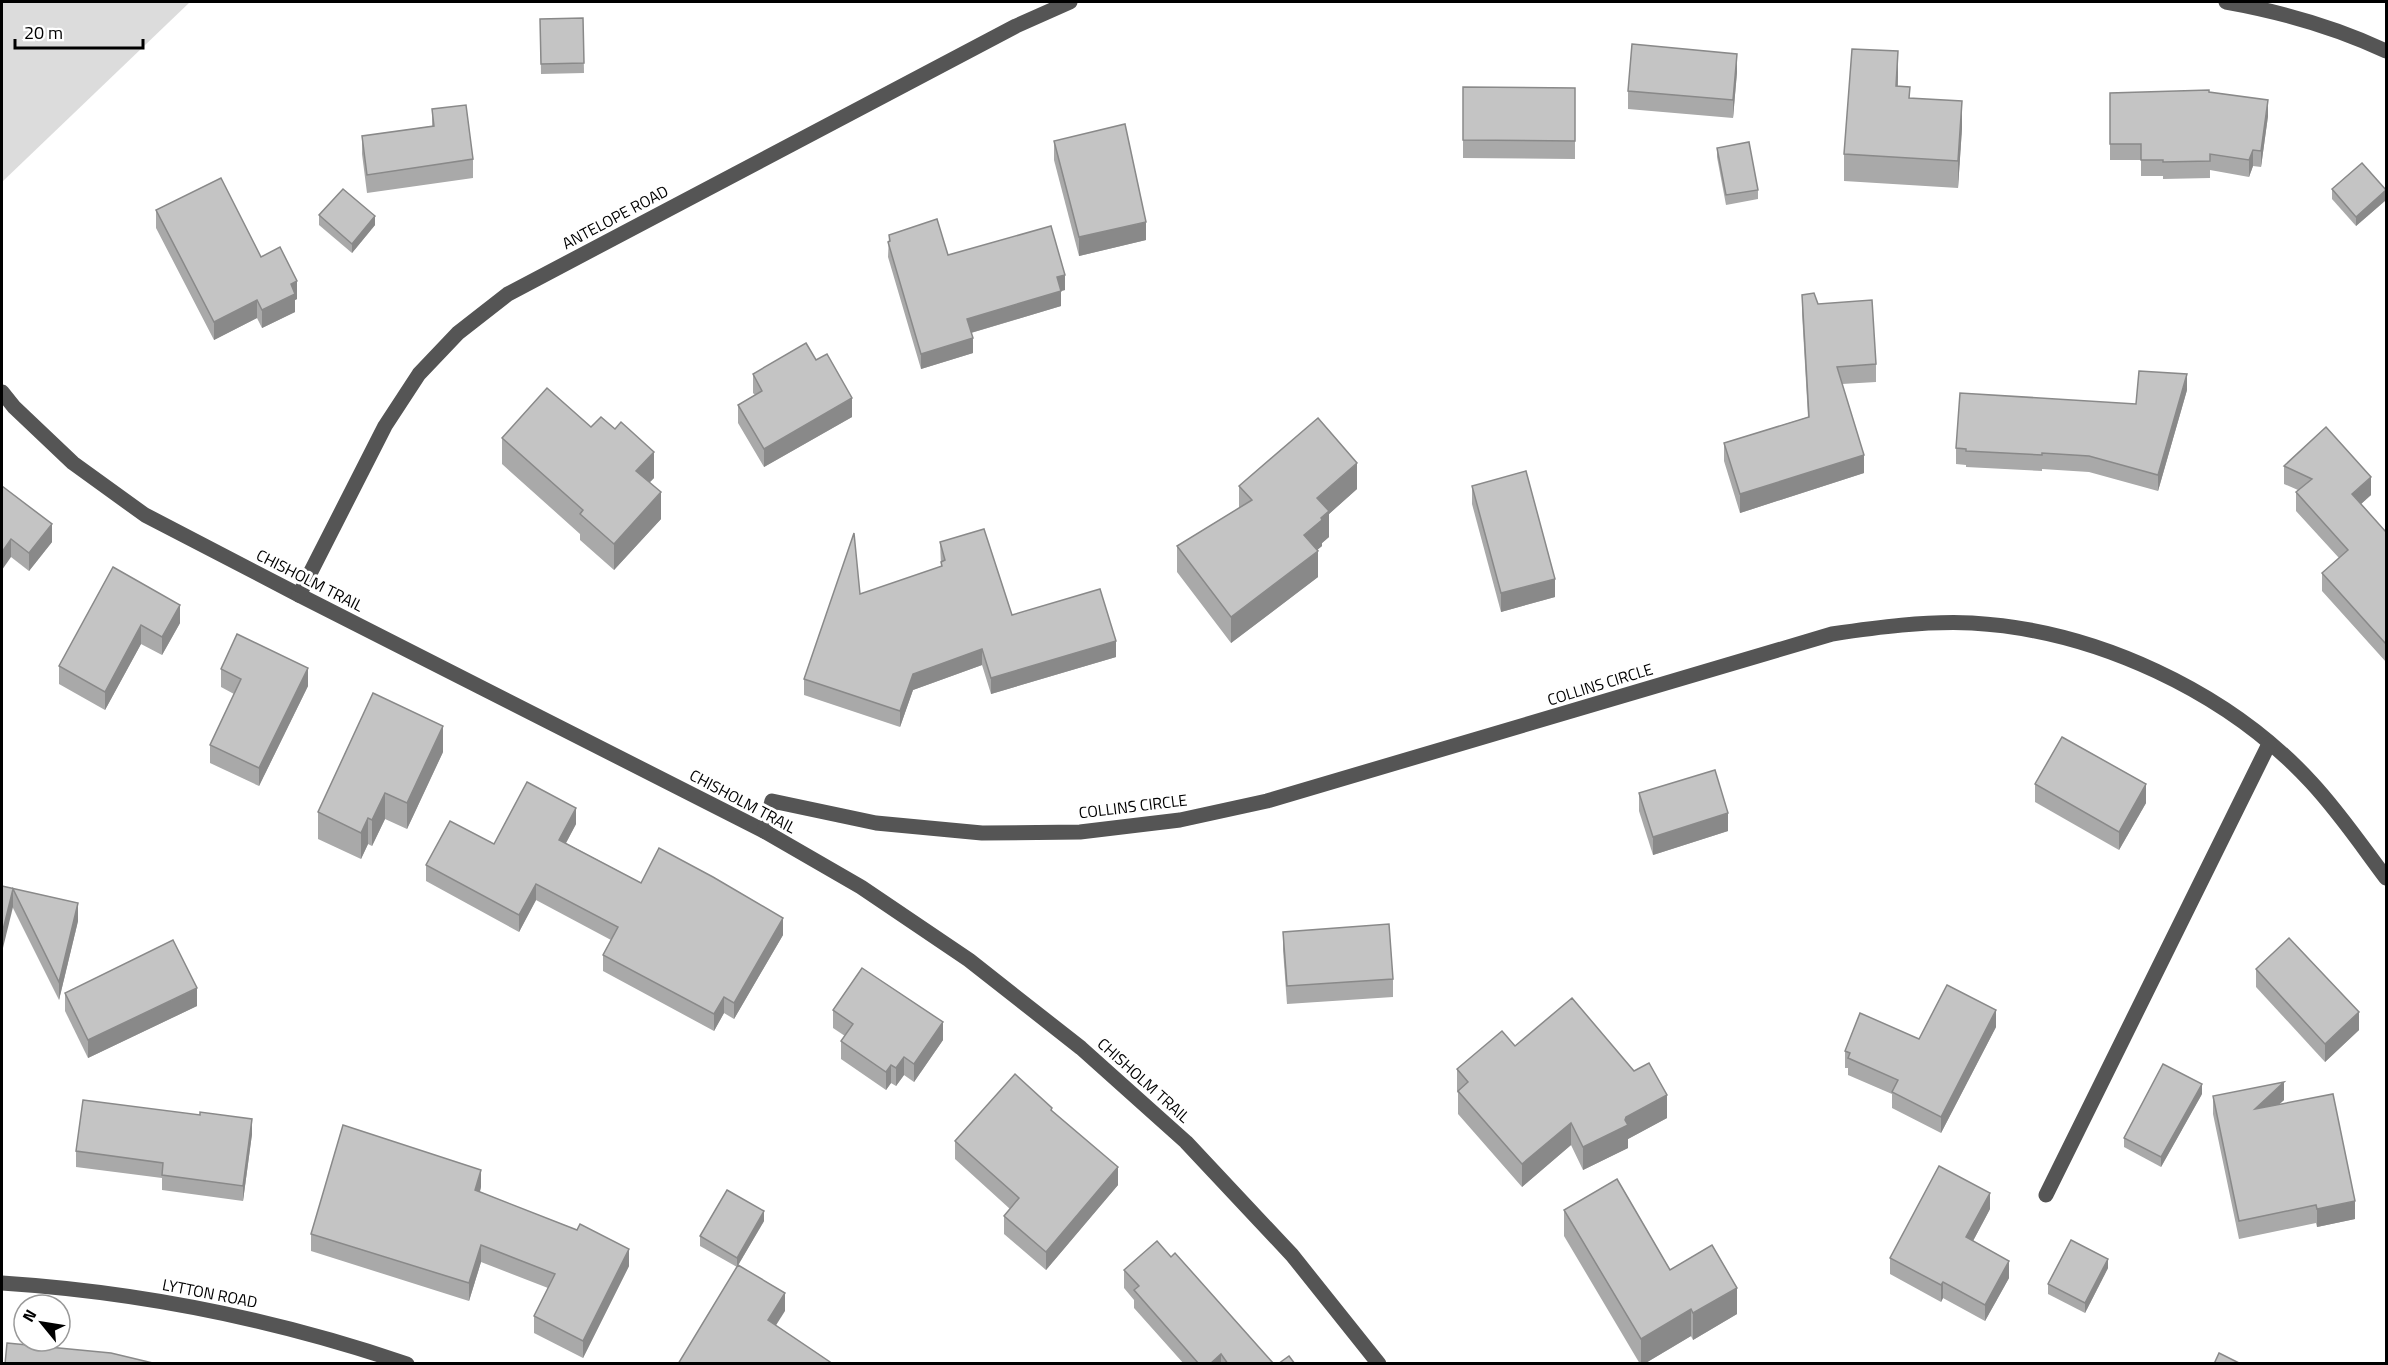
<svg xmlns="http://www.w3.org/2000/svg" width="2388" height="1365" font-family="'Titillium Web',sans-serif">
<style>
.green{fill:#dcdcdc}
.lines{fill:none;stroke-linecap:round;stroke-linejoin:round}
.minor{stroke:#555;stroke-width:15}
.wall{fill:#a9a9a9}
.shaded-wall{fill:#898989}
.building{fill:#c4c4c4;stroke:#898989;stroke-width:1.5}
.labels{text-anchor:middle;stroke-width:6;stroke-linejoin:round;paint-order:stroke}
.street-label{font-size:16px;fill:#000;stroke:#fff}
</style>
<rect width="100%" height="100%" fill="#fff"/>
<!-- green -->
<polygon class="green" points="2,2 190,2 2,182"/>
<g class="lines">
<!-- minor -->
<g class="minor">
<path d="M2226,2C2282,12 2335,27 2386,51"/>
<polyline points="2,392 14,407 73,463 145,515 299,595 764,831 861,887 969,960 1081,1048 1186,1142 1292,1255 1379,1364"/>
<polyline points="299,595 385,426 419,374 458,333 508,294 1016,26 1070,2"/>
<path d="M764,831L772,801L876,823L982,833L1080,832L1180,820L1267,801L1832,634C1879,627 1924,621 1972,623C2095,630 2227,691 2311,782C2339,812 2362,846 2386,878"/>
<polyline points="2046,1195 2269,744"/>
<path d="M2,1283C140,1292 275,1319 407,1364"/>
</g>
</g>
<!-- wall -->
<g class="wall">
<polygon points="583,18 584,73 541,74 540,19"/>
<polygon points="1737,72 1733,118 1628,109 1628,91"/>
<polygon points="1898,78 1898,86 1910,98 1962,128 1958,188 1844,181 1844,154"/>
<polygon points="1463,87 1575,88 1575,159 1463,158"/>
<polygon points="2209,92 2268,116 2261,167 2253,166 2249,177 2210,170 2210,178 2163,179 2163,176 2141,176 2141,160 2110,160 2110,93"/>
<polygon points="432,109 473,159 473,178 367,193 362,154 362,136 432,126"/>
<polygon points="1054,141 1146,240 1079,256 1054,160"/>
<polygon points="1717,148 1758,190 1758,199 1726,205 1717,157"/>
<polygon points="2332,189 2386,200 2356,226 2332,199"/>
<polygon points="156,210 261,257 297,299 295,300 295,312 262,328 257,318 214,340 156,228"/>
<polygon points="319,215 375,225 352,253 319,225"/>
<polygon points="889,235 948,255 1065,290 1061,291 1061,306 971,333 973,353 921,369 888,257"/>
<polygon points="1802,295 1818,304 1876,364 1876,382 1842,384 1864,473 1740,513 1724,461 1724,443 1808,417 1802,313"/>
<polygon points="816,360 852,417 764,467 738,423 738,405 755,395 753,393 753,374"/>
<polygon points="2187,390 2158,491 2089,472 2042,469 2042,471 1966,467 1966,465 1956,464 1956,448 2136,404"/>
<polygon points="591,427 654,478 649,482 661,519 614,570 580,540 580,534 502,464 502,438"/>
<polygon points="2284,466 2371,495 2361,504 2386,532 2386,662 2322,591 2322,573 2339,558 2296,511 2296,492 2298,490 2284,484"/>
<polygon points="2,486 52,542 29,571 11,557"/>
<polygon points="1239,486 1357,489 1329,514 1329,537 1322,543 1322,546 1317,550 1318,577 1231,643 1177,572 1177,546 1239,508"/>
<polygon points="1472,486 1555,597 1501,612 1472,504"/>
<polygon points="940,542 1012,615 1116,657 991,694 982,665 913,690 900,727 804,695 804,679 941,566"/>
<polygon points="180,605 180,623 162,655 141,644 105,710 59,684 59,666"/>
<polygon points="221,669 308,686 259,786 210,763 210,745 234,694 221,687"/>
<polygon points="443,752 407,829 385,819 372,846 368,844 361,859 318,839 318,812"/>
<polygon points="2035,784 2146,803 2119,850 2035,802"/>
<polygon points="1639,793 1728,831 1653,855 1639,811"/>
<polygon points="576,824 566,843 641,883 783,935 734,1019 724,1013 714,1031 603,971 603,955 611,940 536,900 519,932 426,881 426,865 494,844"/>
<polygon points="2,886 78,903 78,921 59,1000"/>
<polygon points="1283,932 1393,979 1393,997 1287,1004 1283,950"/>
<polygon points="2256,969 2359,1030 2325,1062 2256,987"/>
<polygon points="65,993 197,1006 88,1058 65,1011"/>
<polygon points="833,1010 943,1040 914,1082 904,1075 896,1086 891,1083 886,1090 841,1059 841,1041 845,1036 833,1028"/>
<polygon points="1996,1027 1941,1133 1892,1108 1892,1094 1848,1075 1848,1068 1845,1068 1845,1051"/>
<polygon points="1515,1046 1667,1118 1628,1139 1628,1148 1583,1170 1571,1145 1522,1187 1458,1114 1458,1093 1457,1092 1457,1069"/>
<polygon points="2202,1094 2161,1167 2124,1147 2124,1138"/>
<polygon points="2213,1096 2284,1100 2279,1104 2355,1219 2317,1227 2316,1223 2239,1239 2213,1114"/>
<polygon points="1052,1111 1118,1185 1046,1270 1004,1234 1004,1216 1010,1209 955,1159 955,1141"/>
<polygon points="200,1115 252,1134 243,1201 162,1190 162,1178 76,1167 76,1151"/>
<polygon points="481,1187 480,1192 577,1230 629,1266 583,1358 534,1333 534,1316 548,1288 481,1262 469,1301 311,1251 311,1234"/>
<polygon points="1990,1209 1973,1241 2009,1278 1985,1321 1943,1298 1941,1302 1890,1274 1890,1258"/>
<polygon points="1564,1210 1670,1270 1737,1314 1693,1340 1691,1336 1644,1364 1640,1364 1564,1236"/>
<polygon points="764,1221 737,1267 700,1246 700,1236"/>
<polygon points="1171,1257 1274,1364 1184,1364 1134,1308 1134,1300 1124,1288 1124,1270"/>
<polygon points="2108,1268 2085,1313 2048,1294 2048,1284"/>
</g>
<!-- shaded-wall -->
<g class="shaded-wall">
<polygon points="1898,51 1898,78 1896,112 1896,86"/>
<polygon points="1737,54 1737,72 1733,118 1733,100"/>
<polygon points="2268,100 2268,116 2261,167 2261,151"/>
<polygon points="1962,101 1962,128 1958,188 1958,161"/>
<polygon points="2253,150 2253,166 2249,177 2249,160"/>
<polygon points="2386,190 2386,200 2356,226 2356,217"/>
<polygon points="375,216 375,225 352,253 352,244"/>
<polygon points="1146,222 1146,240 1079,256 1079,237"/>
<polygon points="1065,275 1065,290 1057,292 1057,277"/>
<polygon points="297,281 297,299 295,300 295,312 262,328 262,310 291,284"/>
<polygon points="1061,291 1061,306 967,334 967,319"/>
<polygon points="257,300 257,318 214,340 214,322"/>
<polygon points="973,338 973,353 921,369 921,354"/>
<polygon points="2187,374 2187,390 2158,491 2158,475"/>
<polygon points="852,398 852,417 764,467 764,449"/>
<polygon points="654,452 654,478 636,497 636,471"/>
<polygon points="1864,455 1864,473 1740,513 1740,494"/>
<polygon points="1357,463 1357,489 1329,514 1329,537 1322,543 1322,546 1304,561 1304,535 1317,498"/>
<polygon points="2371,477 2371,495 2352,512 2352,494"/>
<polygon points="661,492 661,519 614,570 614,544"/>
<polygon points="52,524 52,542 29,571 29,553"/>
<polygon points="11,539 11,557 2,570 2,552"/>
<polygon points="1318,551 1318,577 1231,643 1231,617"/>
<polygon points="1555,579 1555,597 1501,612 1501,593"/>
<polygon points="180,605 180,623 162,655 162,637"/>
<polygon points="141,625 141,644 105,710 105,692"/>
<polygon points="1116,641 1116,657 991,694 991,678"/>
<polygon points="982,649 982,665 913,690 900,727 900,711 913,674"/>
<polygon points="308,668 308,686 259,786 259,768"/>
<polygon points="443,726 443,752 407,829 407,803"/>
<polygon points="2146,784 2146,803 2119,850 2119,832"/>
<polygon points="385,793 385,819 372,846 372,820"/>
<polygon points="576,808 576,824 559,856 559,840"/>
<polygon points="1728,813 1728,831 1653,855 1653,837"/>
<polygon points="368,818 368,844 361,859 361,833"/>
<polygon points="536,884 536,900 519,932 519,915"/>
<polygon points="13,889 13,907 2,952 2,934"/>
<polygon points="78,903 78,921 59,1000 59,982"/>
<polygon points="783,918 783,935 734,1019 734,1003"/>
<polygon points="197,988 197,1006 88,1058 88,1040"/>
<polygon points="724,997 724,1013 714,1031 714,1014"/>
<polygon points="1996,1010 1996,1027 1941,1133 1941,1117"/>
<polygon points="2359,1012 2359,1030 2325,1062 2325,1044"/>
<polygon points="943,1022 943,1040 914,1082 914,1064"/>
<polygon points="904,1057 904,1075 896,1086 896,1068"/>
<polygon points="891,1065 891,1083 886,1090 886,1072"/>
<polygon points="2284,1082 2284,1100 2255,1127 2255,1109"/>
<polygon points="2202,1084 2202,1094 2161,1167 2161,1157"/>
<polygon points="1667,1095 1667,1118 1628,1139 1628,1148 1583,1170 1583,1147 1625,1120 1626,1117"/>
<polygon points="252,1119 252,1134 243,1201 243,1186"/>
<polygon points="1571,1123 1571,1145 1522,1187 1522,1164"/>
<polygon points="1118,1167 1118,1185 1046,1270 1046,1252"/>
<polygon points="481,1170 481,1187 475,1207 475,1190"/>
<polygon points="1990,1193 1990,1209 1966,1254 1966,1237"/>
<polygon points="2355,1201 2355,1219 2317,1227 2317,1209"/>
<polygon points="764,1211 764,1221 737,1267 737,1258"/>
<polygon points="481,1245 481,1262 469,1301 469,1283"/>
<polygon points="629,1249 629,1266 583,1358 583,1341"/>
<polygon points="2108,1259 2108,1268 2085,1313 2085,1303"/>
<polygon points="2009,1261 2009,1278 1985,1321 1985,1305"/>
<polygon points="1943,1282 1943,1298 1941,1302 1941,1285"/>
<polygon points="1737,1288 1737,1314 1693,1340 1693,1313"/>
<polygon points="785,1293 785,1311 768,1338 768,1320"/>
<polygon points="1691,1309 1691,1336 1644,1364 1641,1364 1641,1339"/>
<polygon points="1221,1354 1221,1364 1210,1364"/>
</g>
<!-- building -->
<g class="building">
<polygon points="583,18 584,63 541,64 540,19"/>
<polygon points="1632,44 1737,54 1733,100 1628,91"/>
<polygon points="1852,49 1898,51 1896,86 1910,87 1909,98 1962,101 1958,161 1844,154"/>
<polygon points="1463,87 1575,88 1575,141 1463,140"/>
<polygon points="2209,90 2209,92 2268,100 2261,151 2253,150 2249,160 2210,154 2210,161 2163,162 2163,160 2141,160 2141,144 2110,144 2110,93"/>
<polygon points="466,105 473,159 367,175 362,136 434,126 432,109"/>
<polygon points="1125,124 1146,222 1079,237 1054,141"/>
<polygon points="1749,142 1758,190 1726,195 1717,148"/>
<polygon points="2362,163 2386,190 2356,217 2332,189"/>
<polygon points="221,178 261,257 280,247 297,281 291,284 295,294 262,310 257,300 214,322 156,210"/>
<polygon points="343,189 375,216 352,244 319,215"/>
<polygon points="937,219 948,255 1051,226 1065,275 1057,277 1061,291 967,319 973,338 921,354 888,242 890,241 889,235"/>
<polygon points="1814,293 1818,304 1872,300 1876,364 1837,367 1864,455 1740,494 1724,443 1809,417 1802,295"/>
<polygon points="806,343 816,360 827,354 852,398 764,449 738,405 762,391 753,374"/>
<polygon points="2139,371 2187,374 2158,475 2089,456 2042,453 2042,455 1966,451 1966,449 1956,448 1960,393 2136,404"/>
<polygon points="547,388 591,427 601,417 615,429 621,422 654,452 636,471 661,492 614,544 580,514 583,510 502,438"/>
<polygon points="1318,418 1357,463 1317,498 1329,511 1321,518 1322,520 1304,535 1318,551 1231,617 1177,546 1252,500 1239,486"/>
<polygon points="2326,427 2371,477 2352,494 2386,532 2386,644 2322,573 2348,550 2296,492 2312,479 2284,466"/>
<polygon points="1526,471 1555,579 1501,593 1472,486"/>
<polygon points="2,486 52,524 29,553 11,539 2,552"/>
<polygon points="984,529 1012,615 1100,589 1116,641 991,678 982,649 913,674 900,711 804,679 854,533 860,594 942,566 941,562 945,560 940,542"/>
<polygon points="113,567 180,605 162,637 141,625 105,692 59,666"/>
<polygon points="237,634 308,668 259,768 210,745 241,679 221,669"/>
<polygon points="373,693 443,726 407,803 385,793 372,820 368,818 361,833 318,812"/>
<polygon points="2062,737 2146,784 2119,832 2035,784"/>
<polygon points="1715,770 1728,813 1653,837 1639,793"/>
<polygon points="527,782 576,808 559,840 641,883 659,848 713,877 783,918 734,1003 724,997 714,1014 603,955 618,927 536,884 519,915 426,865 450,821 494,844"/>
<polygon points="2,886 78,903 59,982 13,889 2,934"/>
<polygon points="1389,924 1393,979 1287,986 1283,932"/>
<polygon points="2289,938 2359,1012 2325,1044 2256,969"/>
<polygon points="173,940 197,988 88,1040 65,993"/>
<polygon points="862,968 943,1022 914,1064 904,1057 896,1068 891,1065 886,1072 841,1041 853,1024 833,1010"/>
<polygon points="1947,985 1996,1010 1941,1117 1892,1092 1898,1080 1848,1058 1850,1053 1845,1051 1860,1013 1919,1039"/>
<polygon points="1572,998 1634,1071 1649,1063 1667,1095 1626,1117 1625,1120 1628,1125 1583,1147 1571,1123 1522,1164 1458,1091 1468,1082 1457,1069 1502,1031 1515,1046"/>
<polygon points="2163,1064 2202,1084 2161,1157 2124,1138"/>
<polygon points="1015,1074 1052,1108 1051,1110 1118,1167 1046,1252 1004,1216 1019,1198 955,1141"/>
<polygon points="2284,1082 2255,1109 2333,1094 2355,1201 2317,1209 2316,1205 2239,1221 2213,1096"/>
<polygon points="83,1100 200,1115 200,1112 252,1119 243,1186 162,1175 163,1163 76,1151"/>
<polygon points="343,1125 481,1170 475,1190 577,1230 580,1224 629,1249 583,1341 534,1316 555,1274 481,1245 469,1283 311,1234"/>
<polygon points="1939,1166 1990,1193 1966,1237 2009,1261 1985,1305 1943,1282 1941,1285 1890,1258"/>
<polygon points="1617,1179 1670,1270 1712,1245 1737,1288 1693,1313 1691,1309 1641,1339 1564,1210"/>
<polygon points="727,1190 764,1211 737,1258 700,1236"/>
<polygon points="2071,1240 2108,1259 2085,1303 2048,1284"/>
<polygon points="1157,1241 1171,1257 1175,1253 1274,1364 1228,1364 1221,1354 1210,1364 1199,1364 1134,1290 1139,1286 1124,1270"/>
<polygon points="738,1265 785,1293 768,1320 833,1364 678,1364"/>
<polygon points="7,1343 111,1353 157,1364 5,1364"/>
<polygon points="2219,1353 2241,1364 2214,1364"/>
<polygon points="1289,1356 1295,1364 1278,1364"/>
</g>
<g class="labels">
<!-- street labels -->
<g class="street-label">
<text transform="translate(615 217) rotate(-28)" y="6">ANTELOPE ROAD</text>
<text transform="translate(310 580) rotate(27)" y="6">CHISHOLM TRAIL</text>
<text transform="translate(1600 684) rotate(-17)" y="6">COLLINS CIRCLE</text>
<text transform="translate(743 801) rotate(28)" y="6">CHISHOLM TRAIL</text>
<text transform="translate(1133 806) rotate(-7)" y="6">COLLINS CIRCLE</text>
<text transform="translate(1144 1080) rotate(42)" y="6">CHISHOLM TRAIL</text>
<text transform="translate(210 1293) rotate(11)" y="6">LYTTON ROAD</text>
</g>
</g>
<!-- border -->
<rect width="2388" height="1365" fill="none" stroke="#000000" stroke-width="6"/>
<!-- north arrow -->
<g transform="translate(42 1323) rotate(300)"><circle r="28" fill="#ffffff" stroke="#999999" stroke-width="1.5"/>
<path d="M0-4.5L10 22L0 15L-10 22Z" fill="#000000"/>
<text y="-9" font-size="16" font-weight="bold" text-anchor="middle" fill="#000000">N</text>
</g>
<!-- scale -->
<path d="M15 39v9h128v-9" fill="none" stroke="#000000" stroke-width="3"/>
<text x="24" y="39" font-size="18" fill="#000000" stroke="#ffffff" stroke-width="4.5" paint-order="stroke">20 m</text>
</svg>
